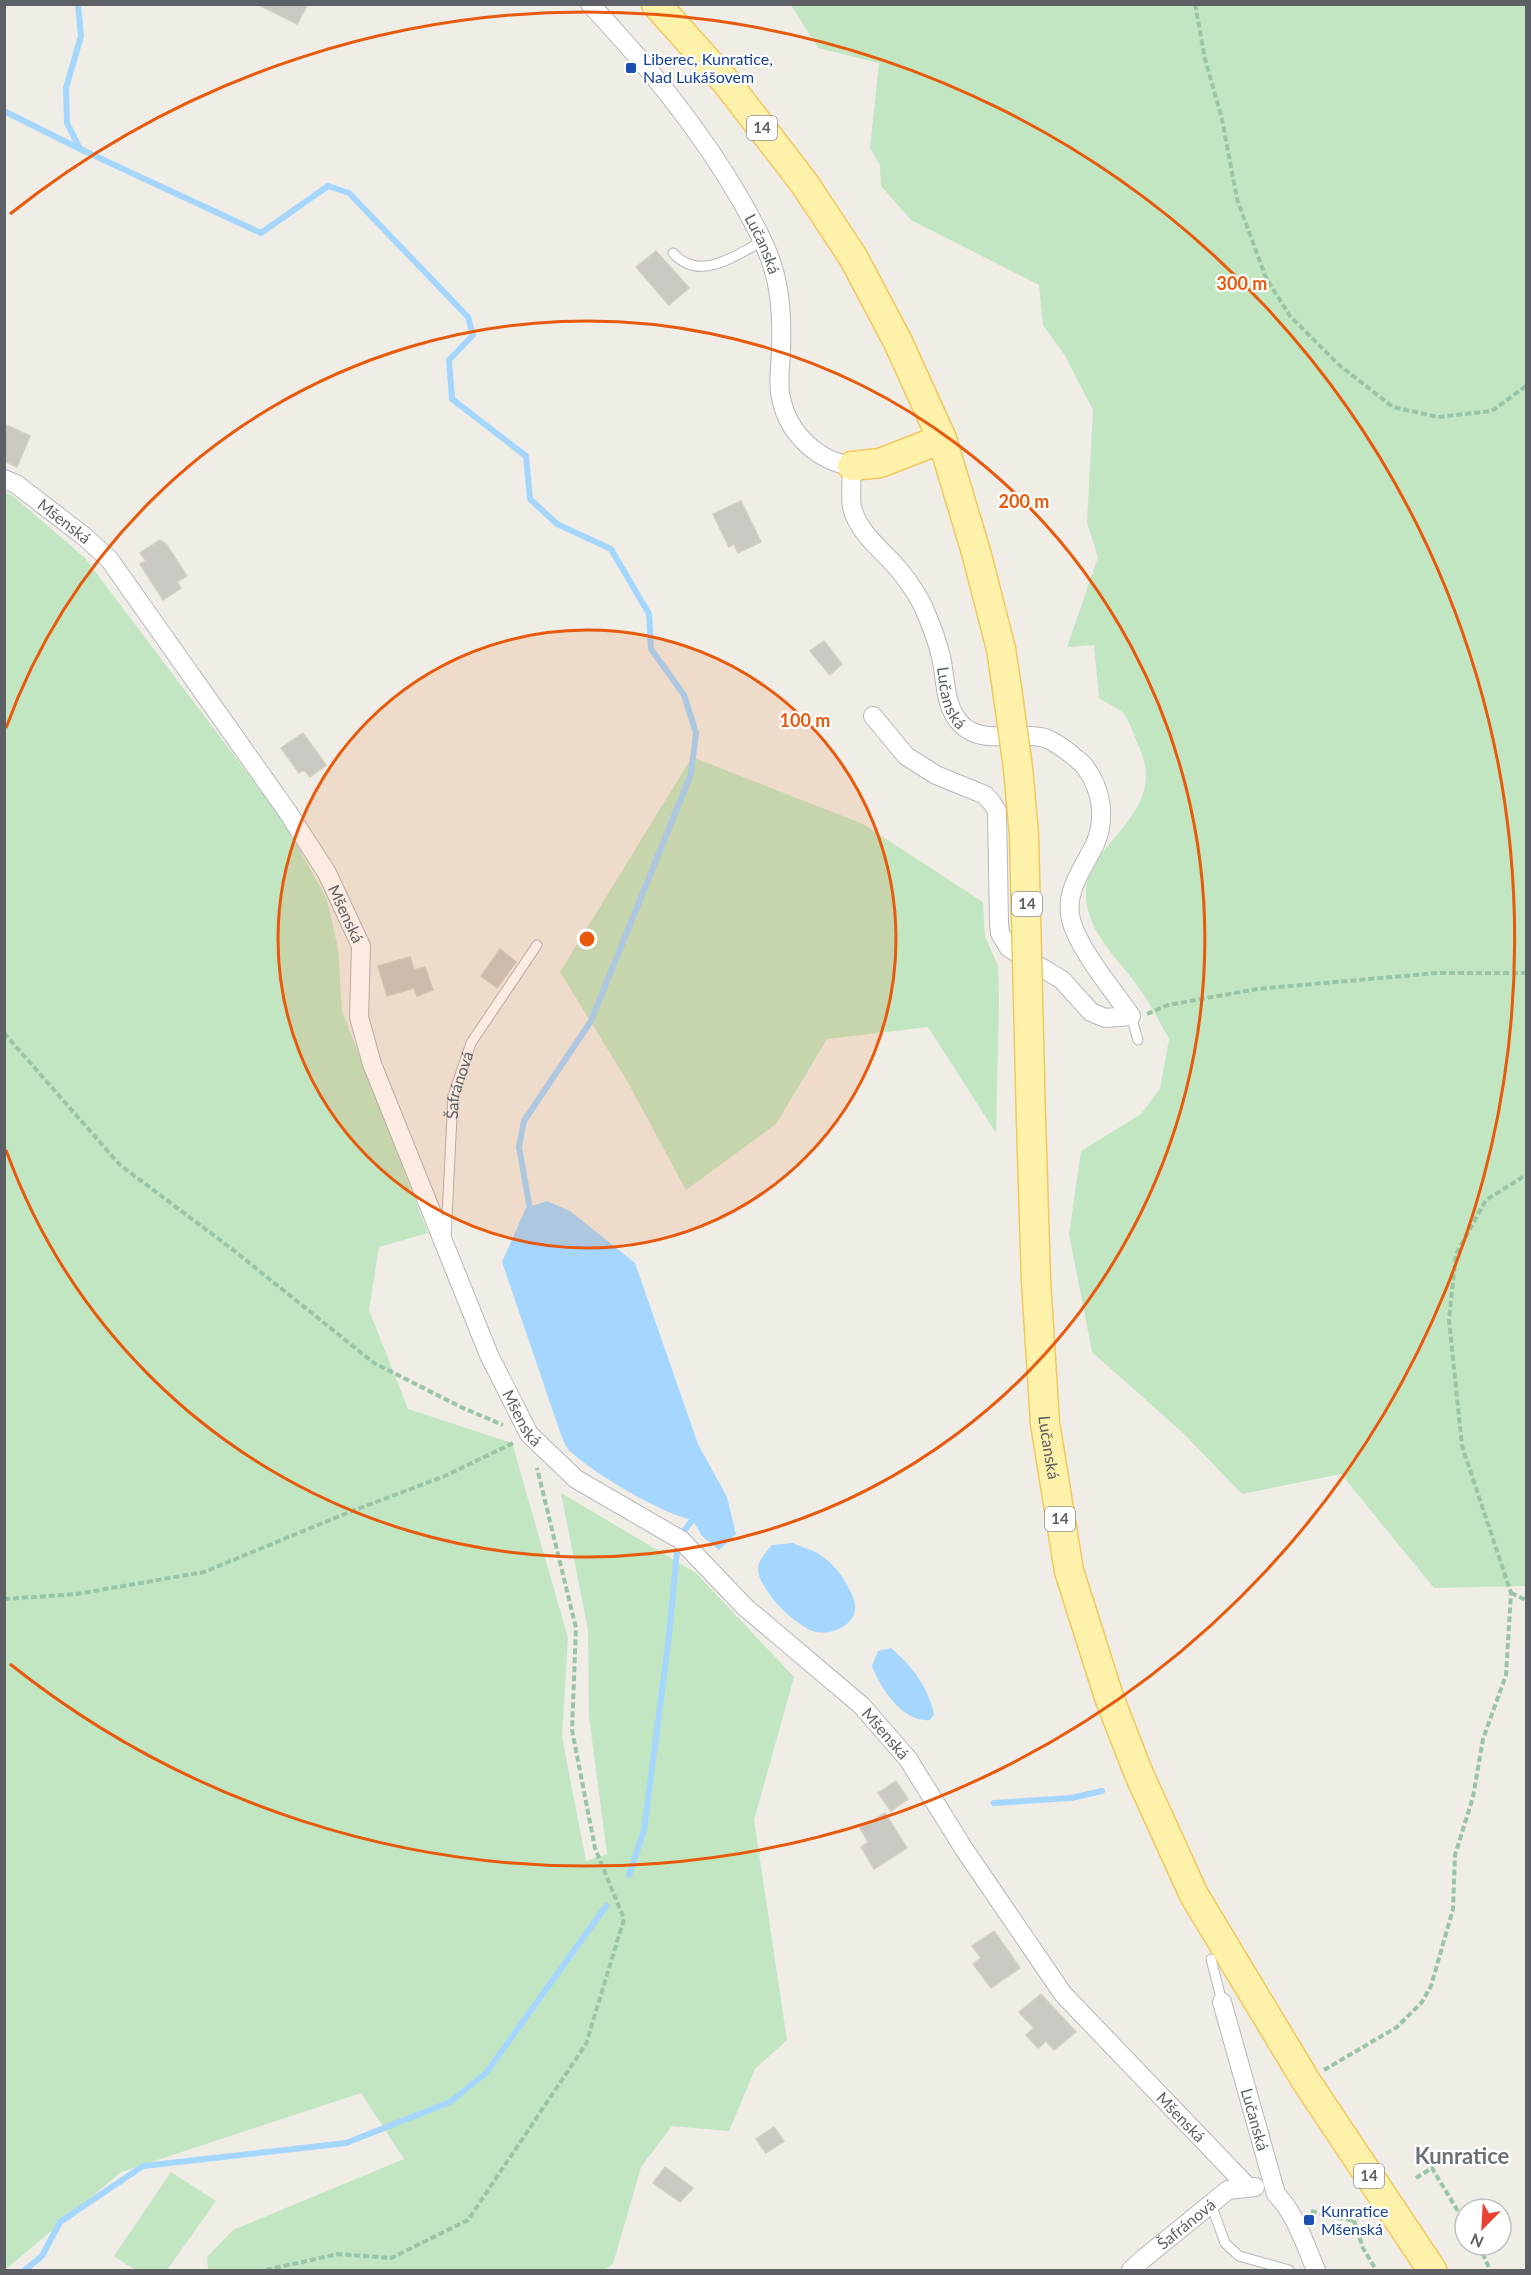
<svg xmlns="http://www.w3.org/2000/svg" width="1531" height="2275" font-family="Lato,sans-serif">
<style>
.green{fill:#c2e6c2}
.water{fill:#a5d7fe}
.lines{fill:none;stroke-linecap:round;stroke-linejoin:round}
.stream{stroke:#a5d7fe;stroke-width:6}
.building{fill:#cac8c2;stroke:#d4cfc3;stroke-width:1.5}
.lane-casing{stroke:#b5b7bc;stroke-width:11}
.street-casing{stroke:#b5b7bc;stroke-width:20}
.primary-casing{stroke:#f1c85c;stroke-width:31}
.path{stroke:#99c5a6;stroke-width:4;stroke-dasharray:6 3;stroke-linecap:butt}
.lane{stroke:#fff;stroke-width:9}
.street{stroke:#fff;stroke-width:18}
.primary{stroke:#fef1aa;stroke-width:28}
.primary-bridge-casing{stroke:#f1c85c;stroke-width:31;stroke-linecap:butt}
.primary-bridge{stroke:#fef1aa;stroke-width:28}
.ring{fill:none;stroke:#e8590c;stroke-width:3}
.transit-dot{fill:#1a4fb4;stroke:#fff;stroke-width:2}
.labels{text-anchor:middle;stroke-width:4.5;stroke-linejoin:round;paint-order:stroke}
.shield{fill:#fff;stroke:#8e9093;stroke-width:1.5}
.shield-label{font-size:15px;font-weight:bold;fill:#5d6065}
.transit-label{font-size:16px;fill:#164399;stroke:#fff;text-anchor:start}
.street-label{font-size:16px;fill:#5d6065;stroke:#fff}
.district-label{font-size:22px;font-weight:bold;fill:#6e7277;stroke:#fff}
.centre{fill:#e8590c;stroke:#fff;stroke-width:3}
.ring-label{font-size:18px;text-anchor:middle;font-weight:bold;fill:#e8590c;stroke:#fff;stroke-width:4.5;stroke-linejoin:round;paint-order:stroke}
</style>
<rect width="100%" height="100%" fill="#efede5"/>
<!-- green -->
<g class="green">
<path d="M791,5H1526V1586L1434,1588L1341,1474L1242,1494L1183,1433L1092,1352L1069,1234L1081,1151L1141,1114L1160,1089L1169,1039C1159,1021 1149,1001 1136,984C1116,956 1087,932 1086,895C1085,842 1172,814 1138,745C1134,735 1129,719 1122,712C1116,707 1106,703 1099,698L1094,645L1067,647L1098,557L1087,523L1093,410L1064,354L1043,325L1039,285L911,220L881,186L880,165L870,148L879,63L818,48Z"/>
<polygon points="4,492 13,496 85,558 282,819 327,899 338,949 342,1011 428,1233 379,1247 369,1310 408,1409 512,1443 568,1638 562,1737 586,1861 607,1854 589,1717 588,1630 561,1493 696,1573 794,1677 754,1820 787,2040 755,2069 729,2131 672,2126 641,2167 613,2264 604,2270 208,2270 207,2257 233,2230 404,2159 361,2093 121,2172 5,2270"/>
<polygon points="692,757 863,824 983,902 985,936 998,966 999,1000 996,1133 928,1027 827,1039 776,1124 686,1190 626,1079 560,972"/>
<polygon points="171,2172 216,2201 167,2270 135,2270 114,2256"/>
</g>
<!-- water -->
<g class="water">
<path d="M547,1201L570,1211L635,1263L698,1444L727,1497L736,1534L719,1550L702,1536L693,1520C664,1515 589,1471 568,1449C564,1444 562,1437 560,1432L502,1262L526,1208Z"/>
<path d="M793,1543C801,1547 811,1549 819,1554C830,1561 840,1572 846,1583C850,1591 856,1600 855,1609C854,1626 831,1635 816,1632C800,1628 776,1605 768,1592C753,1569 755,1565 772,1545Z"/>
<path d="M891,1648C912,1666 928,1687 934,1714L930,1720C903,1723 880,1688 872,1666L878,1651Z"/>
</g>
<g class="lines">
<!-- stream -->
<g class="stream">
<polyline points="78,4 81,36 66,88 67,123 80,149"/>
<polyline points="4,111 80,149 261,233 328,186 349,193 468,317 473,335 449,360 452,399 526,456 530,499 557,524 611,549 649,614 651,649 684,695 696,733 691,774 591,1021 524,1121 519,1147 531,1215"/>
<polyline points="684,1531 693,1519 689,1513"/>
<polyline points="994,1803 1071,1798 1102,1791"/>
<polyline points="629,1875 644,1830 669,1636 677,1551"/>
<polyline points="25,2270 42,2256 60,2222 143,2166 346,2143 450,2102 486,2073 606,1906"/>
</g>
</g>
<!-- building -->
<g class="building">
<polygon points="257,4 308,4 297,24"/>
<polygon points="656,251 689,288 669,305 636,267"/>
<polygon points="4,424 30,436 17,467 4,461"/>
<polygon points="741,501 761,542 738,553 734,544 729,547 713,514"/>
<polygon points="160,540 167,545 187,576 177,582 181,588 163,600 140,564 146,561 140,553"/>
<polygon points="824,641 842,664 830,675 810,651"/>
<polygon points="303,733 326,765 310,777 304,770 299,773 281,748"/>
<polygon points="500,949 516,962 497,988 481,976"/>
<polygon points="410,957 414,970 425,967 433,990 417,996 414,988 387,996 378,966"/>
<polygon points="896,1781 908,1799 891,1811 878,1793"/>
<polygon points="885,1813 907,1848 874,1869 861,1847 868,1842 860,1828"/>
<polygon points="994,1931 1020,1968 991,1988 973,1964 981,1958 972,1946"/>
<polygon points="1041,1994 1076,2032 1054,2050 1046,2041 1038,2048 1026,2035 1034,2028 1019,2012"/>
<polygon points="774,2127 784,2141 766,2153 756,2139"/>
<polygon points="665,2167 693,2188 680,2202 653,2183"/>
</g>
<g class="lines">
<!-- lane casing -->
<g class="lane-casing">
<g id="lane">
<path d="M673,253C700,283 735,255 763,241"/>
<polyline points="1131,1016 1138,1040"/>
<path id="s1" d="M446,1237L453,1096L471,1043L537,945"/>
<polyline points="1211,1959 1222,2002"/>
<polyline points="1211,2204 1225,2243 1239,2256 1289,2270"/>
</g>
</g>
<!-- street casing -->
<g class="street-casing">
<g id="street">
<path id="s2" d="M590,4C648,66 700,129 742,202C754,224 766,244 773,268C781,293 782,322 781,349C781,365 777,382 781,398C788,433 817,461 852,466C852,479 850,494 852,507C859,535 883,550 900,571C908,581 917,594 923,606C930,622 937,639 941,657C946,679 944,708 962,725C984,746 1018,730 1045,738C1056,742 1063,748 1072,755C1076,759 1082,762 1085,767C1102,789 1106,819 1095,844C1083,869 1064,891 1071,920C1079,950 1113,990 1131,1016L1105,1018L1091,1012L1062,980L1009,948L1000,933L999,924L997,811L992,803L985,795L936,775L906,756L873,716"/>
<path id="s3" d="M4,479L16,484L85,537L109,559L287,811L327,873L361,946L359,1017L372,1064L489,1355L529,1434L576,1479L681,1540L745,1607L861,1705L908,1759L964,1849L1063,1994L1247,2186"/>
<path id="s4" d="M1222,2002L1276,2194C1296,2214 1305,2245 1316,2270"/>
<path id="s5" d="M1131,2270L1143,2259L1228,2190L1255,2187"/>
</g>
</g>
<!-- primary casing -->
<g class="primary-casing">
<g id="primary">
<polyline points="656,4 727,83 804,183 853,257 898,342 942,439 976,552 1001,649 1007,689"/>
<polyline points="852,466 880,463 942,439"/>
<path id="s6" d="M1031,1120L1036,1281L1045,1423L1069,1571L1109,1697L1138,1772L1194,1895L1306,2081L1432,2270"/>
</g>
</g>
<!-- path -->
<g class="path">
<polyline points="1195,4 1205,59 1222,119 1237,199 1266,278 1290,316 1339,365 1393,407 1438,417 1492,411 1526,386"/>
<polyline points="1147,1014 1168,1005 1257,989 1437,973 1526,973"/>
<polyline points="4,1033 120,1165 232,1249 374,1363 463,1408 503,1425"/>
<polyline points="1511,1593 1526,1600"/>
<polyline points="4,1599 77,1594 204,1572 347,1513 445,1476 513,1443"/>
<polyline points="1324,2070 1397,2027 1422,2002 1431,1986 1453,1909 1455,1855 1473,1797 1483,1739 1506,1675 1511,1593 1462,1446 1449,1320 1456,1254 1486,1200 1526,1175"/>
<polyline points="1416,2178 1432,2168 1465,2223"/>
<polyline points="1311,2211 1354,2221"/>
<polyline points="1361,2215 1354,2221 1363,2248 1376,2270"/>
<polyline points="1479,2245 1490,2270"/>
<polyline points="266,2270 338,2254 391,2258 468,2220 586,2044 624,1919 595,1848 572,1730 576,1628 537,1468"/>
</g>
<!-- lane -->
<use href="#lane" class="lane"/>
<!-- street -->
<use href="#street" class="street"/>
<!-- primary -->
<use href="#primary" class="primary"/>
<!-- primary-bridge casing -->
<g class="primary-bridge-casing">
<polyline id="primary-bridge" points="1007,689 1018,768 1024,835 1031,1120"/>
</g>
<!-- primary-bridge -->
<use href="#primary-bridge" class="primary-bridge"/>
</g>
<!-- distance rings -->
<circle cx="587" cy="939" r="309" fill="#e8590c" fill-opacity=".12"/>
<g class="ring">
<circle cx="587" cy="939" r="309"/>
<path d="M6 728A618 618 0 1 1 6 1150"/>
<path d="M10 214A927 927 0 1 1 10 1664"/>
</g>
<!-- markers -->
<g class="transit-dot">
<rect x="625" y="62" width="12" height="12" rx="3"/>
<rect x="1303" y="2214" width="12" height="12" rx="3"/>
</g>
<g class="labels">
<!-- shield labels -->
<g class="shield">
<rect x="747" y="116" width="30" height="24" rx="4.5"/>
<rect x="1012" y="892" width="30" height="24" rx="4.5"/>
<rect x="1045" y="1507" width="30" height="24" rx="4.5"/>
<rect x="1354" y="2164" width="30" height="24" rx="4.5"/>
</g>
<g class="shield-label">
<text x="762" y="133">14</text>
<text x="1027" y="909">14</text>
<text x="1060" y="1524">14</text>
<text x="1369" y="2181">14</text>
</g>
<!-- transit labels -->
<g class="transit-label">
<text x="643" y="65">Liberec, Kunratice,<tspan x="643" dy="18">Nad Lukášovem</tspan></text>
<text x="1321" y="2217">Kunratice<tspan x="1321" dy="18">Mšenská</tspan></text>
</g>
<!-- street labels -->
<g class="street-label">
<text dy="6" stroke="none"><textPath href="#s2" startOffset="297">Lučanská</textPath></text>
<text dy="6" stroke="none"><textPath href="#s3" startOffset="74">Mšenská</textPath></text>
<text dy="6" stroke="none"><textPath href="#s2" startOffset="819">Lučanská</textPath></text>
<text dy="6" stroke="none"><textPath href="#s3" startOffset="560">Mšenská</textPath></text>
<text dy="6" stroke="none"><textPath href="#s1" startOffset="153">Šafránová</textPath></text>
<text dy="6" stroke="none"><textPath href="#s3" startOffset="1100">Mšenská</textPath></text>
<text dy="6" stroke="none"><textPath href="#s6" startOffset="328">Lučanská</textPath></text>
<text dy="6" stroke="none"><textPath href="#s3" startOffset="1586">Mšenská</textPath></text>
<text dy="6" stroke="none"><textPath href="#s3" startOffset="2072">Mšenská</textPath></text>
<text dy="6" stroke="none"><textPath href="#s4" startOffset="122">Lučanská</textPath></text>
<text dy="6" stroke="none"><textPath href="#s5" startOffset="72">Šafránová</textPath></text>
</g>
<!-- district labels -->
<g class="district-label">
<text x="1462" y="2164">Kunratice</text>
</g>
</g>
<circle cx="587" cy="939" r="9" class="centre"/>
<g class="ring-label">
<text x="1242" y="290">300 m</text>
<text x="1024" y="508">200 m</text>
<text x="805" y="727">100 m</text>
</g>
<!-- border -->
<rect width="1531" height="2275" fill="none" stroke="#5d6065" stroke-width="12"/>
<!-- north arrow -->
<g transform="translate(1483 2227) rotate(204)"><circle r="28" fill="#ffffff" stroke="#bebfc1" stroke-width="1.5"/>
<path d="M0-4.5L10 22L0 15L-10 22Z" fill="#e84032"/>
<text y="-9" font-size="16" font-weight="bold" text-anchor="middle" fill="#5d6065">N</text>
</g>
</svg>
